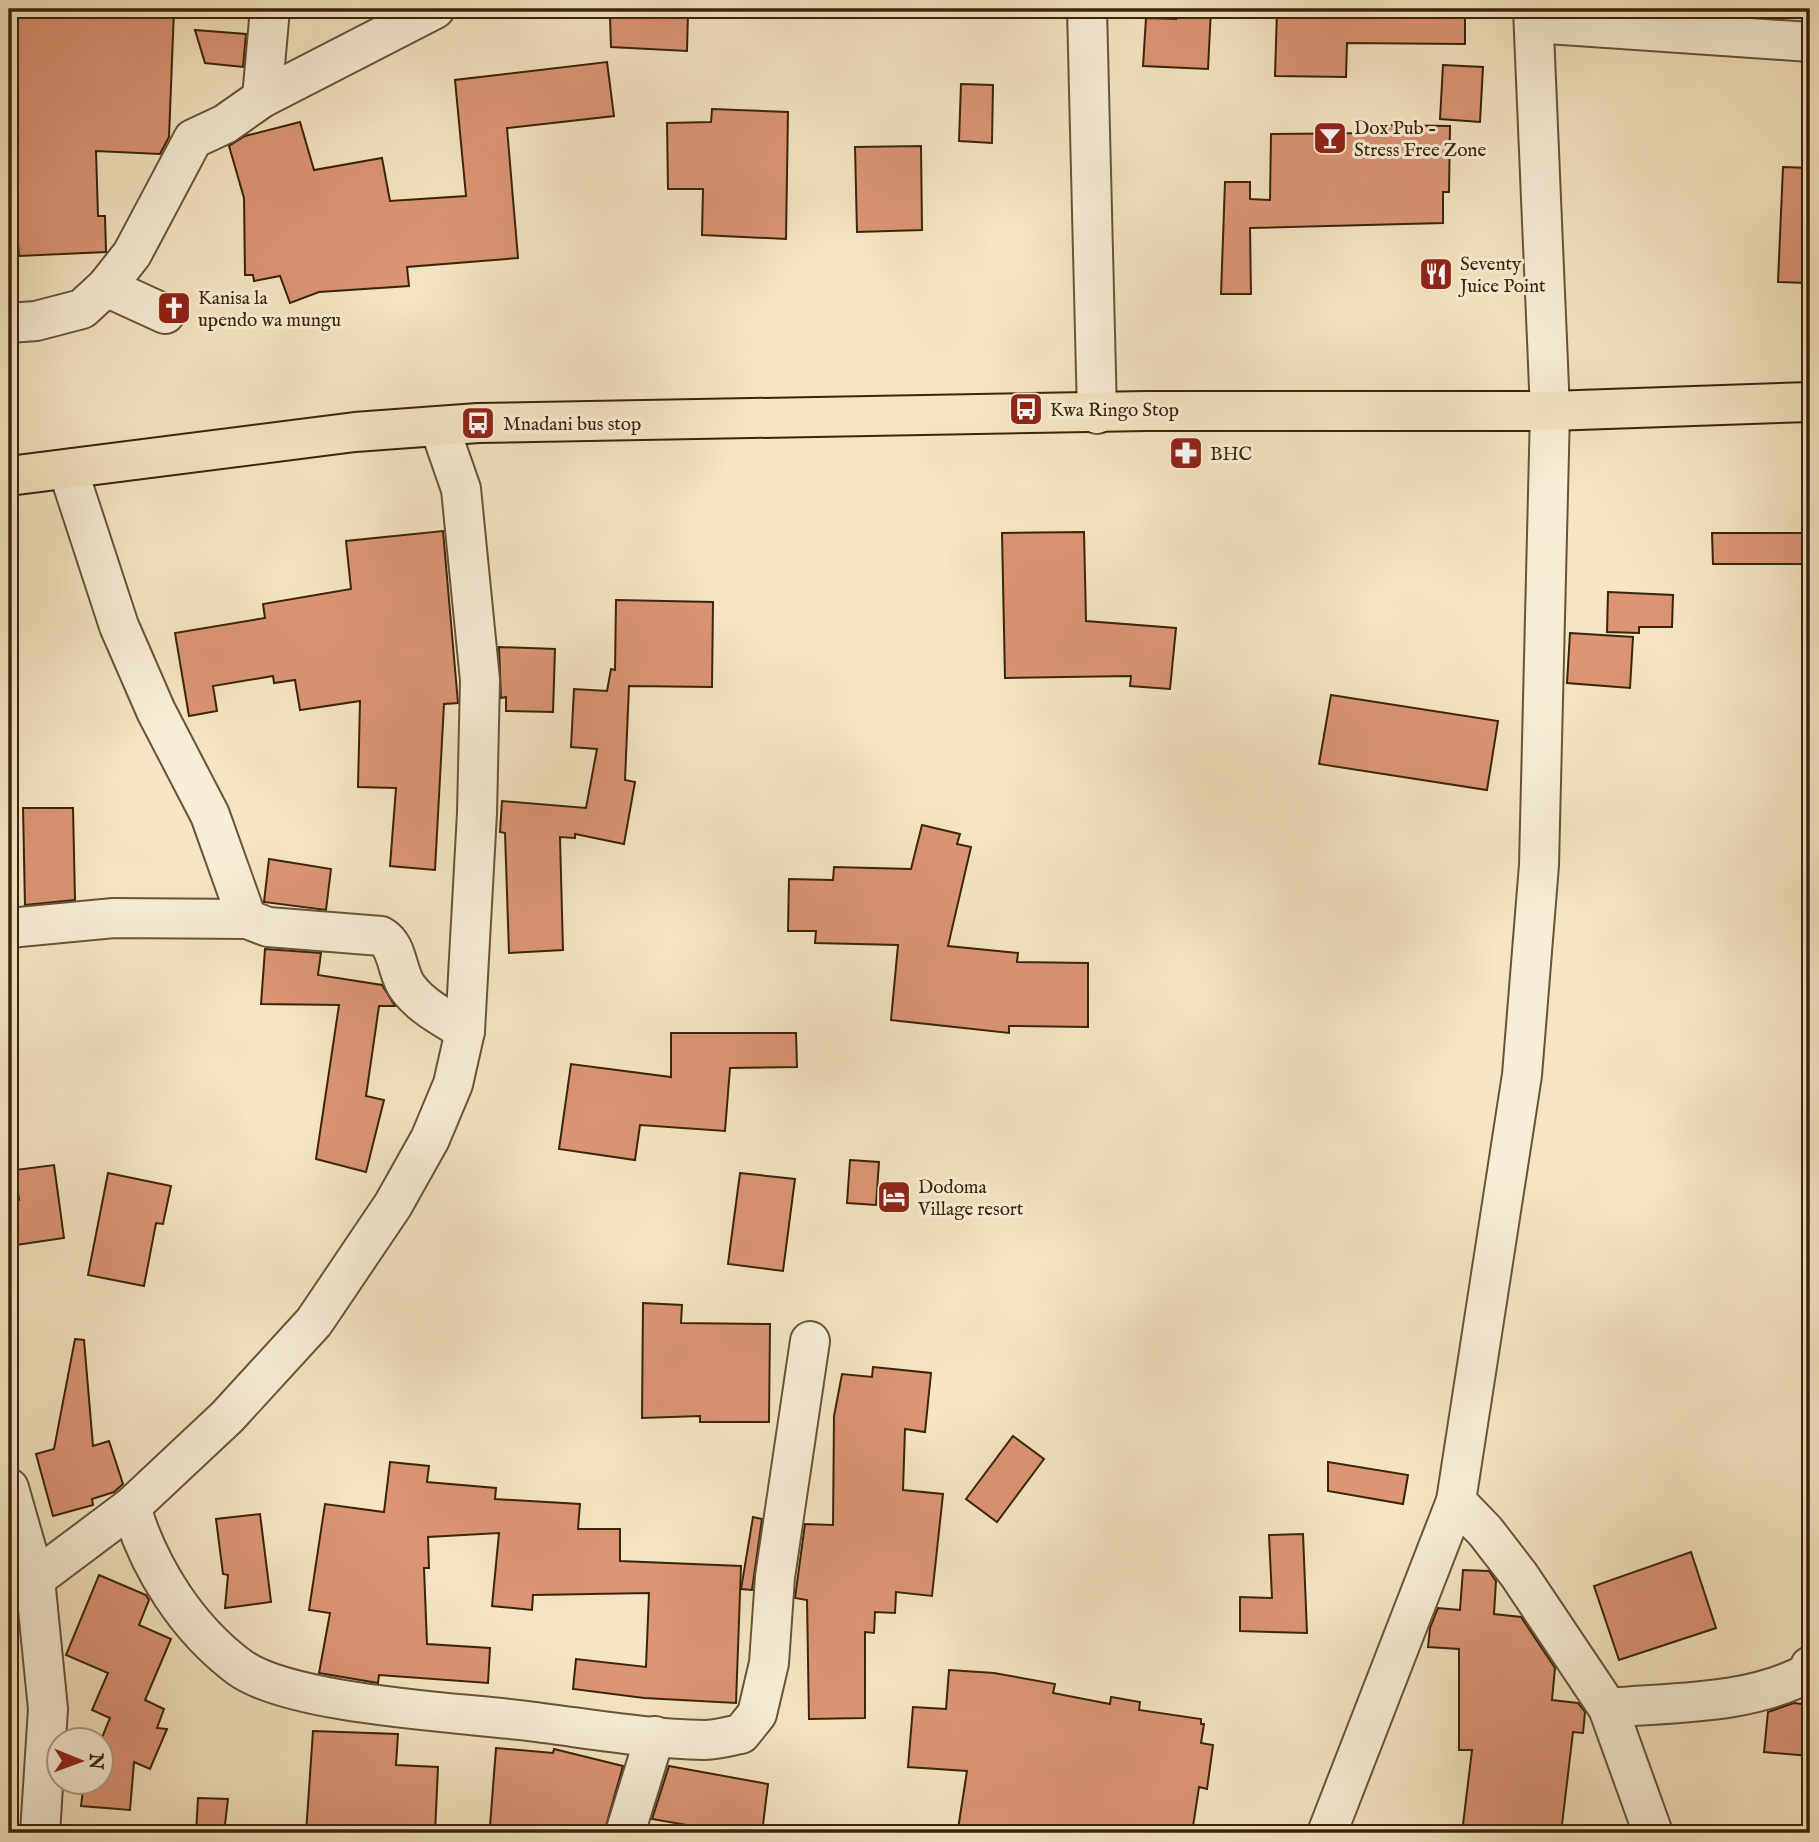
<svg xmlns="http://www.w3.org/2000/svg" width="1819" height="1842" font-family="'IM FELL English',serif">
<style>
.building{fill:#dc9575;stroke:#392409;stroke-width:2}
.lines{fill:none;stroke-linecap:round;stroke-linejoin:round}
.minor-casing{stroke:#685437;stroke-width:42}
.highway-casing{stroke:#392409;stroke-width:42}
.minor{stroke:#f8eed7;stroke-width:38}
.highway{stroke:#f5e5c2;stroke-width:38}
.labels{text-anchor:middle;stroke-width:6;stroke-linejoin:round;paint-order:stroke}
.poi-label{font-size:19px;fill:#392409;stroke:#f8eed7;text-anchor:start}
</style>
<rect width="100%" height="100%" fill="#f5e5c2"/>
<filter id="stains"><feTurbulence type="fractalNoise" baseFrequency=".00286" numOctaves="4"/><feColorMatrix values="0 0 0 0 .2 0 0 0 0 .09 0 0 0 0 .02 0 0 0 .5 -.17"/></filter>
<radialGradient id="worn" r=".72"><stop offset=".6" stop-color="#630" stop-opacity="0"/><stop offset="1" stop-color="#630" stop-opacity=".3"/></radialGradient>
<!-- building -->
<g class="building">
<polygon points="9,9 174,9 169,137 160,154 96,151 98,216 105,216 106,252 19,256 16,213 9,213"/>
<polygon points="1176,9 1211,9 1208,69 1143,66 1146,18 1176,19"/>
<polygon points="1277,9 1465,9 1465,44 1347,43 1346,77 1275,76"/>
<polygon points="688,12 687,51 611,47 610,17"/>
<polygon points="195,30 246,34 243,67 205,63"/>
<polygon points="607,62 614,116 507,128 518,258 407,267 409,286 319,292 290,303 280,276 254,281 253,275 245,275 244,198 229,146 245,136 300,122 314,170 382,158 390,201 466,196 455,80"/>
<polygon points="1443,65 1483,67 1480,122 1440,119"/>
<polygon points="961,84 993,85 992,143 959,141"/>
<polygon points="712,109 788,112 786,239 702,235 703,189 668,189 667,123 711,122"/>
<polygon points="1386,125 1450,126 1449,192 1443,192 1443,223 1250,228 1251,294 1221,294 1225,182 1250,182 1250,199 1270,200 1271,134 1386,133"/>
<polygon points="921,146 922,230 857,232 855,147"/>
<polygon points="1783,167 1810,168 1807,283 1778,282"/>
<polygon points="443,531 458,703 444,704 435,870 390,866 396,788 358,787 360,701 300,710 295,680 274,683 273,676 213,686 217,711 189,716 175,633 265,618 263,604 351,589 346,541"/>
<polygon points="1084,532 1086,621 1176,628 1170,689 1130,686 1131,676 1005,678 1002,533"/>
<polygon points="1712,533 1810,533 1810,564 1713,564"/>
<polygon points="1608,592 1673,595 1672,627 1639,627 1639,633 1607,632"/>
<polygon points="616,600 713,602 712,687 629,686 625,780 635,782 624,844 575,834 575,838 560,837 563,950 509,953 505,833 500,832 502,801 586,808 597,749 571,747 574,689 607,691 611,669 615,670"/>
<polygon points="1570,633 1633,637 1630,688 1567,683"/>
<polygon points="499,647 555,649 553,712 506,711 506,697 501,698"/>
<polygon points="1331,695 1498,721 1487,790 1319,764"/>
<polygon points="23,808 73,808 75,900 25,905"/>
<polygon points="922,825 960,834 957,844 971,847 948,946 1018,953 1017,962 1088,963 1088,1027 1009,1026 1009,1033 891,1020 898,945 815,943 816,931 788,931 789,879 833,880 834,867 911,869"/>
<polygon points="269,859 331,869 326,910 264,902"/>
<polygon points="265,949 321,953 318,975 382,985 395,1006 379,1006 366,1096 384,1100 366,1172 316,1159 339,1005 261,1004"/>
<polygon points="671,1033 796,1033 797,1067 730,1068 725,1131 640,1125 635,1160 559,1149 571,1064 671,1077"/>
<polygon points="850,1160 879,1162 876,1205 847,1203"/>
<polygon points="54,1165 64,1238 9,1246 9,1202 19,1200 15,1170"/>
<polygon points="108,1173 171,1186 163,1224 156,1223 144,1286 88,1275"/>
<polygon points="740,1173 795,1179 783,1271 728,1264"/>
<polygon points="643,1303 682,1305 681,1323 770,1324 769,1422 700,1422 700,1416 642,1418"/>
<polygon points="75,1339 84,1340 93,1446 109,1441 123,1484 114,1492 92,1499 93,1505 53,1516 36,1454 54,1449"/>
<polygon points="873,1367 931,1373 925,1432 905,1429 903,1490 943,1494 932,1596 896,1592 895,1613 875,1612 874,1633 865,1632 865,1718 809,1719 807,1600 795,1598 805,1524 833,1525 834,1416 842,1374 872,1377"/>
<polygon points="1013,1436 1044,1459 997,1522 966,1499"/>
<polygon points="390,1462 429,1466 427,1482 496,1488 495,1499 580,1504 578,1529 620,1529 620,1561 741,1566 736,1703 644,1698 573,1689 576,1659 646,1667 649,1593 533,1595 532,1610 492,1606 499,1533 428,1537 429,1568 424,1568 427,1644 490,1648 488,1683 379,1675 378,1683 319,1673 330,1613 309,1610 325,1504 384,1512"/>
<polygon points="1328,1462 1408,1475 1403,1504 1328,1491"/>
<polygon points="260,1514 271,1602 225,1608 228,1575 223,1574 216,1519"/>
<polygon points="753,1517 762,1519 752,1590 741,1589"/>
<polygon points="1303,1534 1307,1633 1240,1631 1240,1597 1272,1598 1269,1535"/>
<polygon points="1691,1552 1716,1628 1619,1660 1594,1586"/>
<polygon points="1463,1570 1489,1571 1496,1581 1494,1614 1521,1617 1555,1668 1552,1700 1578,1703 1585,1712 1583,1733 1573,1732 1561,1833 1462,1833 1472,1750 1459,1750 1459,1649 1428,1647 1430,1628 1438,1608 1460,1610"/>
<polygon points="99,1575 146,1595 149,1600 139,1625 171,1639 145,1700 164,1709 157,1728 167,1729 150,1769 134,1762 130,1810 81,1806 84,1782 102,1782 101,1740 110,1718 92,1710 108,1673 66,1655"/>
<polygon points="949,1670 994,1673 1055,1684 1053,1693 1110,1704 1111,1697 1140,1702 1139,1710 1201,1719 1201,1724 1204,1724 1201,1743 1213,1745 1207,1789 1199,1787 1192,1833 980,1833 958,1829 967,1771 908,1767 913,1707 946,1709"/>
<polygon points="1794,1703 1810,1705 1810,1756 1764,1752 1768,1712"/>
<polygon points="313,1731 398,1734 396,1765 438,1767 435,1833 306,1833"/>
<polygon points="496,1748 553,1753 554,1749 623,1766 604,1833 490,1826"/>
<polygon points="669,1766 768,1784 762,1833 733,1833 652,1819"/>
<polygon points="198,1798 228,1799 224,1833 196,1833"/>
</g>
<g class="lines">
<!-- minor casing -->
<g class="minor-casing">
<g id="minor">
<polyline points="1087,9 1097,414"/>
<polyline points="1534,23 1810,42"/>
<polyline points="262,98 270,9"/>
<polyline points="106,287 165,314"/>
<polyline points="9,323 36,321 82,309 106,287 132,254 193,139 225,124 262,98 435,9"/>
<path d="M68,470L119,626L156,711L210,815L247,919L268,927L381,936C399,946 396,973 408,988C422,1007 445,1018 465,1031"/>
<polyline points="9,928 114,918 247,919"/>
<polyline points="9,1488 35,1579 48,1709 40,1833"/>
<polyline points="1456,1501 1485,1531 1519,1575 1608,1708 1653,1833"/>
<path d="M131,1507C149,1568 187,1628 239,1667C289,1704 453,1712 519,1720C580,1727 643,1739 704,1740C716,1740 729,1736 741,1734L757,1714L769,1663L775,1577L810,1341"/>
<polyline points="9,1580 35,1579 131,1507 227,1417 314,1322 393,1205 430,1139 453,1084 465,1031 477,813 480,680 461,489 439,426"/>
<path d="M1608,1708C1674,1702 1748,1705 1808,1673L1810,1666"/>
<polyline points="625,1833 655,1736"/>
<polyline points="1327,1833 1456,1501 1522,1075 1539,865 1550,411 1533,9"/>
</g>
</g>
<!-- highway casing -->
<g class="highway-casing">
<polyline id="highway" points="9,476 355,432 478,423 1147,411 1550,411 1810,402"/>
</g>
<!-- minor -->
<use href="#minor" class="minor"/>
<!-- highway -->
<use href="#highway" class="highway"/>
</g>
<!-- icons -->
<defs>
<g id="bar-square" transform="scale(1.75)"><rect x="-9" y="-9" width="18" height="18" rx="4" fill="#8f2418" stroke="#f8eed7"/><path d="M-6-5H6L.8 .8V4.5H3.5V6h-7V4.5H-.8V.8Z" fill="#fff"/></g>
<g id="restaurant-square" transform="scale(1.75)"><rect x="-9" y="-9" width="18" height="18" rx="4" fill="#8f2418" stroke="#f8eed7"/><path d="M-5-6h1v4h1v-4h1v4h1v-4h1v5L-1.5 .5V6h-2V.5L-5-1ZM5-6V6H3V1.5H1.5Q1.5-4 5-6Z" fill="#fff"/></g>
<g id="church-square" transform="scale(1.75)"><rect x="-9" y="-9" width="18" height="18" rx="4" fill="#8f2418" stroke="#f8eed7"/><path d="M-1.2-6h2.4v3.5h3.3v2.4h-3.3V6h-2.4V-.1h-3.3v-2.4h3.3Z" fill="#fff"/></g>
<g id="bus-square" transform="scale(1.75)"><rect x="-9" y="-9" width="18" height="18" rx="4" fill="#8f2418" stroke="#f8eed7"/><path d="M-5-6H5V4H4V6H2V4H-2V6H-4V4H-5ZM-3.5-4V0h7V-4ZM-3.5 1.2v1.5H-2V1.2ZM2 1.2v1.5H3.5V1.2Z" fill="#fff"/></g>
<g id="pharmacy-square" transform="scale(1.75)"><rect x="-9" y="-9" width="18" height="18" rx="4" fill="#8f2418" stroke="#f8eed7"/><path d="M-2-6h4v4h4v4h-4v4h-4v-4h-4v-4h4Z" fill="#fff"/></g>
<g id="hotel-square" transform="scale(1.75)"><rect x="-9" y="-9" width="18" height="18" rx="4" fill="#8f2418" stroke="#f8eed7"/><path d="M-6-4.5h1.5V1H6V5H4.5V3h-9V5H-6ZM-4 0a1.8 1.8 0 1 1 3.6 0ZM.5 0V-2.5h3Q6-2.5 6 0Z" fill="#fff"/></g>
</defs>
<g fill-rule="evenodd">
<use href="#bar-square" x="1330" y="138"/>
<use href="#restaurant-square" x="1436" y="274"/>
<use href="#church-square" x="174" y="308"/>
<use href="#bus-square" x="1026" y="409"/>
<use href="#bus-square" x="478" y="423"/>
<use href="#pharmacy-square" x="1186" y="453"/>
<use href="#hotel-square" x="894" y="1197"/>
</g>
<g class="labels">
<!-- poi labels -->
<g class="poi-label">
<text x="1354" y="134">Dox Pub -<tspan x="1354" dy="22">Stress Free Zone</tspan></text>
<text x="1460" y="270">Seventy<tspan x="1460" dy="22">Juice Point</tspan></text>
<text x="198" y="304">Kanisa la<tspan x="198" dy="22">upendo wa mungu</tspan></text>
<text x="1050" y="416">Kwa Ringo Stop</text>
<text x="503" y="430">Mnadani bus stop</text>
<text x="1210" y="460">BHC</text>
<text x="918" y="1193">Dodoma<tspan x="918" dy="22">Village resort</tspan></text>
</g>
</g>
<!-- margin -->
<rect width="1819" height="1842" fill="none" stroke="#f5e5c2" stroke-width="35"/>
<rect x="10" y="10" width="1798" height="1821" fill="none" stroke="#392409" stroke-width="3.5"/>
<rect x="18" y="18" width="1784" height="1807" fill="none" stroke="#392409" stroke-width="2"/>
<!-- north arrow -->
<g transform="translate(80 1761) rotate(91)"><circle r="33" fill="#f8eed7" stroke="#ac9d85" stroke-width="2"/>
<path d="M0-5L12 26L0 18L-12 26Z" fill="#8f2418"/>
<text y="-10" font-size="19" font-weight="bold" text-anchor="middle" fill="#392409">N</text>
</g>
<rect width="100%" height="100%" filter="url(#stains)"/>
<rect width="100%" height="100%" fill="url(#worn)"/>
</svg>
